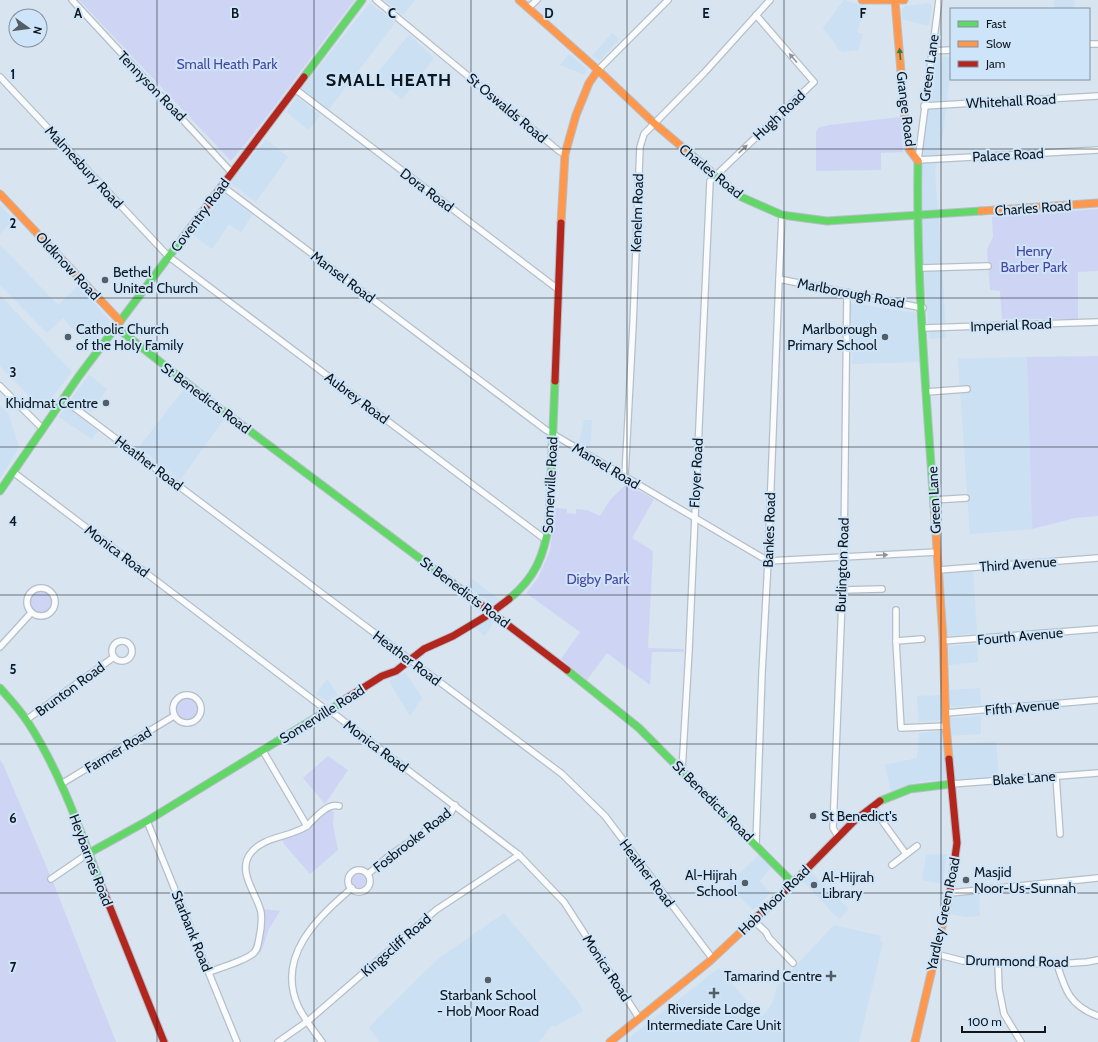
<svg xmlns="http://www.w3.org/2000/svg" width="1098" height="1042" font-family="Cabin,sans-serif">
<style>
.built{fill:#cbe0f3}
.green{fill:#ced5f4}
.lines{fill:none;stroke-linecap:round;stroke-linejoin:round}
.street-casing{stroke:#b5bfc8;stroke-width:8}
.fast-casing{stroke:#b5bfc8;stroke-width:9}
.slow-casing{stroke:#b5bfc8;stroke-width:9}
.jam-casing{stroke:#b5bfc8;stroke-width:9}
.street{stroke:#f9fbfd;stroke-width:5.5}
.fast{stroke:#63d668;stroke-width:7}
.slow{stroke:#ff974d;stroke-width:7}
.jam{stroke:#b3261e;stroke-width:7}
.oneway{fill:#397643}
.oneway2{fill:#909499}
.grid{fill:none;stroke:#0f161e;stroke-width:1;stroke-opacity:0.55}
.poi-dot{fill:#555e67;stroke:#cee5f9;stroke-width:1.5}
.labels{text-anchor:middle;stroke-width:4;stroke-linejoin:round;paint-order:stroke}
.park-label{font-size:14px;fill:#4a44a1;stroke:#cee5f9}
.street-label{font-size:14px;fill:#0f161e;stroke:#cee5f9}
.poi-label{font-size:14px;fill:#0f161e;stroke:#cee5f9;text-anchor:start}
.district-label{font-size:18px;font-weight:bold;letter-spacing:1px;fill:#0f161e;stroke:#cee5f9}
.grid-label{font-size:13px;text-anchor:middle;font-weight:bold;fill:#0f161e;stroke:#cee5f9;stroke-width:4;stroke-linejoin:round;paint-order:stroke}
</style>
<rect width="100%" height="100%" fill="#d8e4ef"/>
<!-- built -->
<g class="built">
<polygon points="384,0 415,0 403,15"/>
<polygon points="844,0 864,6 860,19 861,20 857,32 863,34 858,50 843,52 840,50 836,47 837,46 823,28"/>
<polygon points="1054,0 1074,0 1075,9 1054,9"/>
<polygon points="370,3 395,23 328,110 301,89"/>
<polygon points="929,3 932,6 929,26 902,19 902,9 905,6"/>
<polygon points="612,33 619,39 599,61 592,56"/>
<polygon points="409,35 434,58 402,99 374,77"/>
<polygon points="569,54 587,69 585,75 560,65"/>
<polygon points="934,56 951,57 951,67 943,134 935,171 942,261 946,338 929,339 920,211 920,153"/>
<polygon points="297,97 320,115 309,130 286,112"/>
<polygon points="266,139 288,157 256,202 233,185 231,182"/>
<polygon points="224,193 253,214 241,232 229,224 212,249 193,235"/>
<polygon points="0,205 14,220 0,234"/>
<polygon points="0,245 58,305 78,286 110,321 90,347 63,318 47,333 0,285"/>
<polygon points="0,295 72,372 48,402 36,403 0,366"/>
<polygon points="851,303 916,313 919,362 852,364"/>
<polygon points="1027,357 1032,529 970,534 958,359"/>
<polygon points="89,375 107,389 91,412 72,398"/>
<polygon points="185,388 225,418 180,480 139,447"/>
<polygon points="0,406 8,413 19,447 0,479"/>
<polygon points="66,407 98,431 92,439 59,417"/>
<polygon points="584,420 592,420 590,450 579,443"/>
<polygon points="973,571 977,633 946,636 941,574"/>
<polygon points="472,579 500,600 494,605 467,586"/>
<polygon points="490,618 494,622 485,636 475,628"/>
<polygon points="977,644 978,662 949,665 947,646"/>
<polygon points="405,672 422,698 410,716 389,681"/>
<polygon points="327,679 338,695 327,701 316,694"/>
<polygon points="980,688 981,705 951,707 950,705 950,690"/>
<polygon points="940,695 942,720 919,722 917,696"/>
<polygon points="981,716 981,734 951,736 951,718"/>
<polygon points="943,731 946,779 918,782 891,791 885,765 917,758 919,733"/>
<polygon points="996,741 999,777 954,780 951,745"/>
<polygon points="947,854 943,884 922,880 926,855"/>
<polygon points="759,855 771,868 759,881 771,893 753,910 728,885"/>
<polygon points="811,872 849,909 839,919 802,880"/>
<polygon points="979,893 980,916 966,917 950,914 955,895"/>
<polygon points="504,913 577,1000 583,1011 556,1026 551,1026 539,1042 379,1042 369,1027 438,959"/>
<polygon points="834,925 881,936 880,941 883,942 859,1042 624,1042 719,968 760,1017 763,1016 773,1002 777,986"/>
</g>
<!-- green -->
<g class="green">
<path d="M79,0H355C313,53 275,109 231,161Z"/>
<polygon points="900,117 903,152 881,153 881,170 816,171 816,132 818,128 829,125"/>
<polygon points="1098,209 1098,271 1078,272 1078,319 1002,319 1000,291 990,290 987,249 993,237 992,217"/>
<polygon points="1098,356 1098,516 1075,518 1032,529 1027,357"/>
<polygon points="626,484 654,499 632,538 653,551 648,648 684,649 684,652 652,652 650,685 607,653 587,680 561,659 580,632 526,593 538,578 550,551 555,508 567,509 567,513 576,514 576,509 587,510 600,516 610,500"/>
<circle cx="41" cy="602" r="11"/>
<circle cx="187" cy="709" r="11"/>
<polygon points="328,756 348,770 325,804 303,778"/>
<polygon points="0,760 3,764 50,875 50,879 53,882 116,1042 0,1042"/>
<path d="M332,810L334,813L333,825L338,850L310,874L284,844L282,840C304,831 312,826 329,811Z"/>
<circle cx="359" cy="881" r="7"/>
<polygon points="262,909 280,911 269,929 261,952 259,951 263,931"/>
</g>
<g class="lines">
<!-- street casing -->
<g class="street-casing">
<g id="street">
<polyline points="72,0 232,173"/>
<polyline points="376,0 559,151 565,154"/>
<polyline points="939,0 918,160 1098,150"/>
<polyline points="528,8 537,0"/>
<polyline points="1089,44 1098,44"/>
<polyline points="932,51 951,50"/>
<polyline points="598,70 668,0"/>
<polyline points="0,77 168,256 546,540"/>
<polyline points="295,89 559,290"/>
<polyline points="924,106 1098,96"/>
<polyline points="222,186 546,430 768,561 937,552"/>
<polyline points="921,268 988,266"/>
<polyline points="779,279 923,308"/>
<polyline points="924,328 1098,322"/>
<polyline points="0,386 42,428"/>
<polyline points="926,392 967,389"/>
<polyline points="63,399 562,774 605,816 712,958"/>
<polyline points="13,472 329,712 333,713 519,855 564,902 639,1018"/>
<polyline points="625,476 633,325 640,147 644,134 704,73 770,0"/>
<polyline points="933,500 966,498"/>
<polyline points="938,570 1098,558"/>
<circle cx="41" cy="602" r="14"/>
<polyline points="842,590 882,589"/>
<polyline points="922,639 896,641 901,728 946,726"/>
<polyline points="896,641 896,610"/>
<polyline points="943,641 1098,629"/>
<circle cx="122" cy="651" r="10"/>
<polyline points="0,647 31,613"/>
<circle cx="187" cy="709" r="14"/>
<polyline points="946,713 1098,700"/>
<polyline points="26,720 114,657"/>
<polyline points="682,771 689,650 710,181 814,82 756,15"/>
<polyline points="1056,776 1060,834"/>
<polyline points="61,784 174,716"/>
<polyline points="951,784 1098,773"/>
<polyline points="872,807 906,854"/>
<polyline points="147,821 237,1042"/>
<path d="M307,826C315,818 327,803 339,806"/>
<polyline points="838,836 833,828 844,549 847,292"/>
<polyline points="756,844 762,673 768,561 779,279 782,215"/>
<polyline points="892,865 917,846"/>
<circle cx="359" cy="881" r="11"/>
<polyline points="368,874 389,856 450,814 455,805"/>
<polyline points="51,879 89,853"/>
<polyline points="950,893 1098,878"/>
<polyline points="753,920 766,932 769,938 793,963"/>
<polyline points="936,954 963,961 998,963 1057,964 1087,962 1098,960"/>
<polyline points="998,963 999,989 1004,1014 1021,1042"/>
<path d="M1057,964C1065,990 1070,1006 1098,1016"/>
<path d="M209,972C220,968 243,961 251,955C257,952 258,945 259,939C261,930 262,920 261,912C257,894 237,872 250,854C263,836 289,838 307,826L263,751"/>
<polyline points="278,1042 308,1021 436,910 519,855"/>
<path d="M322,1042C314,1031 304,1019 298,1006C276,956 317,918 352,888"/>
</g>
</g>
<!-- fast casing -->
<g class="fast-casing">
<g id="fast">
<polyline points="304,77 362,0"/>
<polyline points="688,152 739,196 782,215 827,221 981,211"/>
<path d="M918,161C916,276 926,392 934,506"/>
<polyline points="116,327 207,399 446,578"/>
<polyline points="0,491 79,376 185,235"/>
<path d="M509,599C535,578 544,556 549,523L555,381"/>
<polyline points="567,670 639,728 793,883"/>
<path d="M0,688C10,699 21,711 29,724C60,772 79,827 99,880"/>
<polyline points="880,801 910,789 951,784"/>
<path d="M89,853L147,821L320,715C331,711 338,704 347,698"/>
</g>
</g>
<!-- slow casing -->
<g class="slow-casing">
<g id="slow">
<polyline points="519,0 598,70 655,124 688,152"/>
<polyline points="862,0 904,0"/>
<polyline points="895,0 905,120 909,149 918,161"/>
<polyline points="0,194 120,321"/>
<polyline points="981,211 1098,203"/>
<polyline points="561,223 565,154 576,115 589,83 598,70"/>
<polyline points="934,506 943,638 946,726 949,759"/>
<polyline points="610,1042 710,961 759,915"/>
<polyline points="915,1042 944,918"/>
</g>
</g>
<!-- jam casing -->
<g class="jam-casing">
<g id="jam">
<polyline points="185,235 304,77"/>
<polyline points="555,381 561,223"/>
<polyline points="446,578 567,670"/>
<polyline points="347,698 382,676 396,671 424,649 453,636 488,615 509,599"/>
<polyline points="99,880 164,1042"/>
<polyline points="759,915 793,883 854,821 880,801"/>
<polyline points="944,918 950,893 957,843 949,759"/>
</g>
</g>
<!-- street -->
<use href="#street" class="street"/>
<!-- fast -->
<use href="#fast" class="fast"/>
<!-- slow -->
<use href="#slow" class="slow"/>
<!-- jam -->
<use href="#jam" class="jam"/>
</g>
<!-- one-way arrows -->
<defs><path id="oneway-solid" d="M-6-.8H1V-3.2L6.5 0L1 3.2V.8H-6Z"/></defs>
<use class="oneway" href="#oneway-solid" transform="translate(900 54) rotate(-95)"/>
<g class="oneway2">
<use href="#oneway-solid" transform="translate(793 58) rotate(-131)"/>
<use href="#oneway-solid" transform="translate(743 149) rotate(-43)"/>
<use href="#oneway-solid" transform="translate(882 555) rotate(-3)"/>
</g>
<!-- grid -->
<path class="grid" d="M157,0V1042M314,0V1042M471,0V1042M627,0V1042M784,0V1042M941,0V1042M0,149H1098M0,298H1098M0,447H1098M0,595H1098M0,744H1098M0,893H1098"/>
<!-- markers -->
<g class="poi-dot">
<circle cx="105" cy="280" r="4"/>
<circle cx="68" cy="337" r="4"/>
<circle cx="885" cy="337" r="4"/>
<circle cx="106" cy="403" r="4"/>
<circle cx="813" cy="816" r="4"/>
<circle cx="966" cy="880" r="4"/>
<circle cx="745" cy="883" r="4"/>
<circle cx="814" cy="885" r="4"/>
<path d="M829 970h4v4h4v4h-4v4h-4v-4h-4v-4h4z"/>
<circle cx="488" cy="980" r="4"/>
<path d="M712 987h4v4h4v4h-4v4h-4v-4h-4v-4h4z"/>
</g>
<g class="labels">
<!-- park labels -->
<g class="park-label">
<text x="227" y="69">Small Heath Park</text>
<text x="1034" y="256">Henry<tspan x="1034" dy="16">Barber Park</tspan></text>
<text x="598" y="584">Digby Park</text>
</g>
<!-- street labels -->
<g class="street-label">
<text transform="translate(929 68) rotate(-82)" y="5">Green Lane</text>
<text transform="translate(152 86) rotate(46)" y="5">Tennyson Road</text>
<text transform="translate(1011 101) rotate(-3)" y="5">Whitehall Road</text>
<text transform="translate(507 108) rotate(40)" y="5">St Oswalds Road</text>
<text transform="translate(906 109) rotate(83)" y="5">Grange Road</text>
<text transform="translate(779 115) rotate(-43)" y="5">Hugh Road</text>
<text transform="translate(1008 155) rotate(-3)" y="5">Palace Road</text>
<text transform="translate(84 167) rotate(47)" y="5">Malmesbury Road</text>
<text transform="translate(711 171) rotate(39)" y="5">Charles Road</text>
<text transform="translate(427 190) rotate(37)" y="5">Dora Road</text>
<text transform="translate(1033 208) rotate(-4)" y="5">Charles Road</text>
<text transform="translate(637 213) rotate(-88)" y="5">Kenelm Road</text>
<text transform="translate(200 215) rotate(-53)" y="5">Coventry Road</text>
<text transform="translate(68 266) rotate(47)" y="5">Oldknow Road</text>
<text transform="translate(343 277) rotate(37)" y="5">Mansel Road</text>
<text transform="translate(851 293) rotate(11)" y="5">Marlborough Road</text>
<text transform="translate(1011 325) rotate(-2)" y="5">Imperial Road</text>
<text transform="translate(206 398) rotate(37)" y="5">St Benedicts Road</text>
<text transform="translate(357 398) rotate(37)" y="5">Aubrey Road</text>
<text transform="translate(149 463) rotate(37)" y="5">Heather Road</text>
<text transform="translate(606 466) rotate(31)" y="5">Mansel Road</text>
<text transform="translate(696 473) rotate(-87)" y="5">Floyer Road</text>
<text transform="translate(550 485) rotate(-87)" y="5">Somerville Road</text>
<text transform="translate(934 500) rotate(-93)" y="5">Green Lane</text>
<text transform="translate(769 530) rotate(-88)" y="5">Bankes Road</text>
<text transform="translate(117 551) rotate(37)" y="5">Monica Road</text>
<text transform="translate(1018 564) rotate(-4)" y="5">Third Avenue</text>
<text transform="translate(842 565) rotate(-88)" y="5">Burlington Road</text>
<text transform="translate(465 592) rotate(37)" y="5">St Benedicts Road</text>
<text transform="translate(1020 636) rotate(-5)" y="5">Fourth Avenue</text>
<text transform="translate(407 658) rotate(37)" y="5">Heather Road</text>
<text transform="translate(70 689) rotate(-36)" y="5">Brunton Road</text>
<text transform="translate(1022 707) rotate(-5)" y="5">Fifth Avenue</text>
<text transform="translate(322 714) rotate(-32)" y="5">Somerville Road</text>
<text transform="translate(376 746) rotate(37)" y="5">Monica Road</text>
<text transform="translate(118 750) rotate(-31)" y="5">Farmer Road</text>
<text transform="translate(1024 778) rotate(-4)" y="5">Blake Lane</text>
<text transform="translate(713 801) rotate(45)" y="5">St Benedicts Road</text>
<text transform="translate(412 840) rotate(-38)" y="5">Fosbrooke Road</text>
<text transform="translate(91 860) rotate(69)" y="5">Heybarnes Road</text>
<text transform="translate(647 873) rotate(53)" y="5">Heather Road</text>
<text transform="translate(774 900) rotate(-44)" y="5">Hob Moor Road</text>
<text transform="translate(943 914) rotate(-78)" y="5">Yardley Green Road</text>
<text transform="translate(192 931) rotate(68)" y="5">Starbank Road</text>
<text transform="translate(396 945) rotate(-41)" y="5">Kingscliff Road</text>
<text transform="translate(1017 961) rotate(1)" y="5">Drummond Road</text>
<text transform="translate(607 968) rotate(57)" y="5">Monica Road</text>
</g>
<!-- poi labels -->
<g class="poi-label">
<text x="113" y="277">Bethel<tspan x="113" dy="16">United Church</tspan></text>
<text x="76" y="334">Catholic Church<tspan x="76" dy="16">of the Holy Family</tspan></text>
<text x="877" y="334" text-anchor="end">Marlborough<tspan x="877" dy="16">Primary School</tspan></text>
<text x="98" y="408" text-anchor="end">Khidmat Centre</text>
<text x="821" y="821">St Benedict's</text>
<text x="974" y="877">Masjid<tspan x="974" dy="16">Noor-Us-Sunnah</tspan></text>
<text x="737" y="880" text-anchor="end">Al-Hijrah<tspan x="737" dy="16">School</tspan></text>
<text x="822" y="882">Al-Hijrah<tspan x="822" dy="16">Library</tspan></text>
<text x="822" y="981" text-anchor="end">Tamarind Centre</text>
<text x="488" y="1000" text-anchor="middle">Starbank School<tspan x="488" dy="16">- Hob Moor Road</tspan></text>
<text x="714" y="1014" text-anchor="middle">Riverside Lodge<tspan x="714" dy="16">Intermediate Care Unit</tspan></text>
</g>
<!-- district labels -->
<g class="district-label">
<text x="389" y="86">SMALL HEATH</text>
</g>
</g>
<g class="grid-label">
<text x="78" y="18">A</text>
<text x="235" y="18">B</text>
<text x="392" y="18">C</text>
<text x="549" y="18">D</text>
<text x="706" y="18">E</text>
<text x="863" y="18">F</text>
<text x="13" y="79">1</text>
<text x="13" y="228">2</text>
<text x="13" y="377">3</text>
<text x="13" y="526">4</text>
<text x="13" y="674">5</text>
<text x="13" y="823">6</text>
<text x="13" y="972">7</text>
</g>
<!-- legend -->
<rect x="950" y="8" width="140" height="72" fill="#cee5f9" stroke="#8292a1"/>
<rect x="958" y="21" width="20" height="6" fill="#63d668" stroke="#8292a1"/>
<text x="986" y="28" font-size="12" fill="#0f161e">Fast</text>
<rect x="958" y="41" width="20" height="6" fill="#ff974d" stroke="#8292a1"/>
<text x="986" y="48" font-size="12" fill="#0f161e">Slow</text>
<rect x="958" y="61" width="20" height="6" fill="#b3261e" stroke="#8292a1"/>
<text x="986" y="68" font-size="12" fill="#0f161e">Jam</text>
<!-- north arrow -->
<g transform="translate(28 28) rotate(104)"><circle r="19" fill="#cee5f9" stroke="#8292a1"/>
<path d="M0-3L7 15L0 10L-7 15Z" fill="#555e67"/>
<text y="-6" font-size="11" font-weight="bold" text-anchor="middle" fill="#0f161e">N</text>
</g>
<!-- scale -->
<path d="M962 1026v6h83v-6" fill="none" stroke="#0f161e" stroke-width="2"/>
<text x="968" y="1026" font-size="12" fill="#0f161e" stroke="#cee5f9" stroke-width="3" paint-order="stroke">100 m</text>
</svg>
